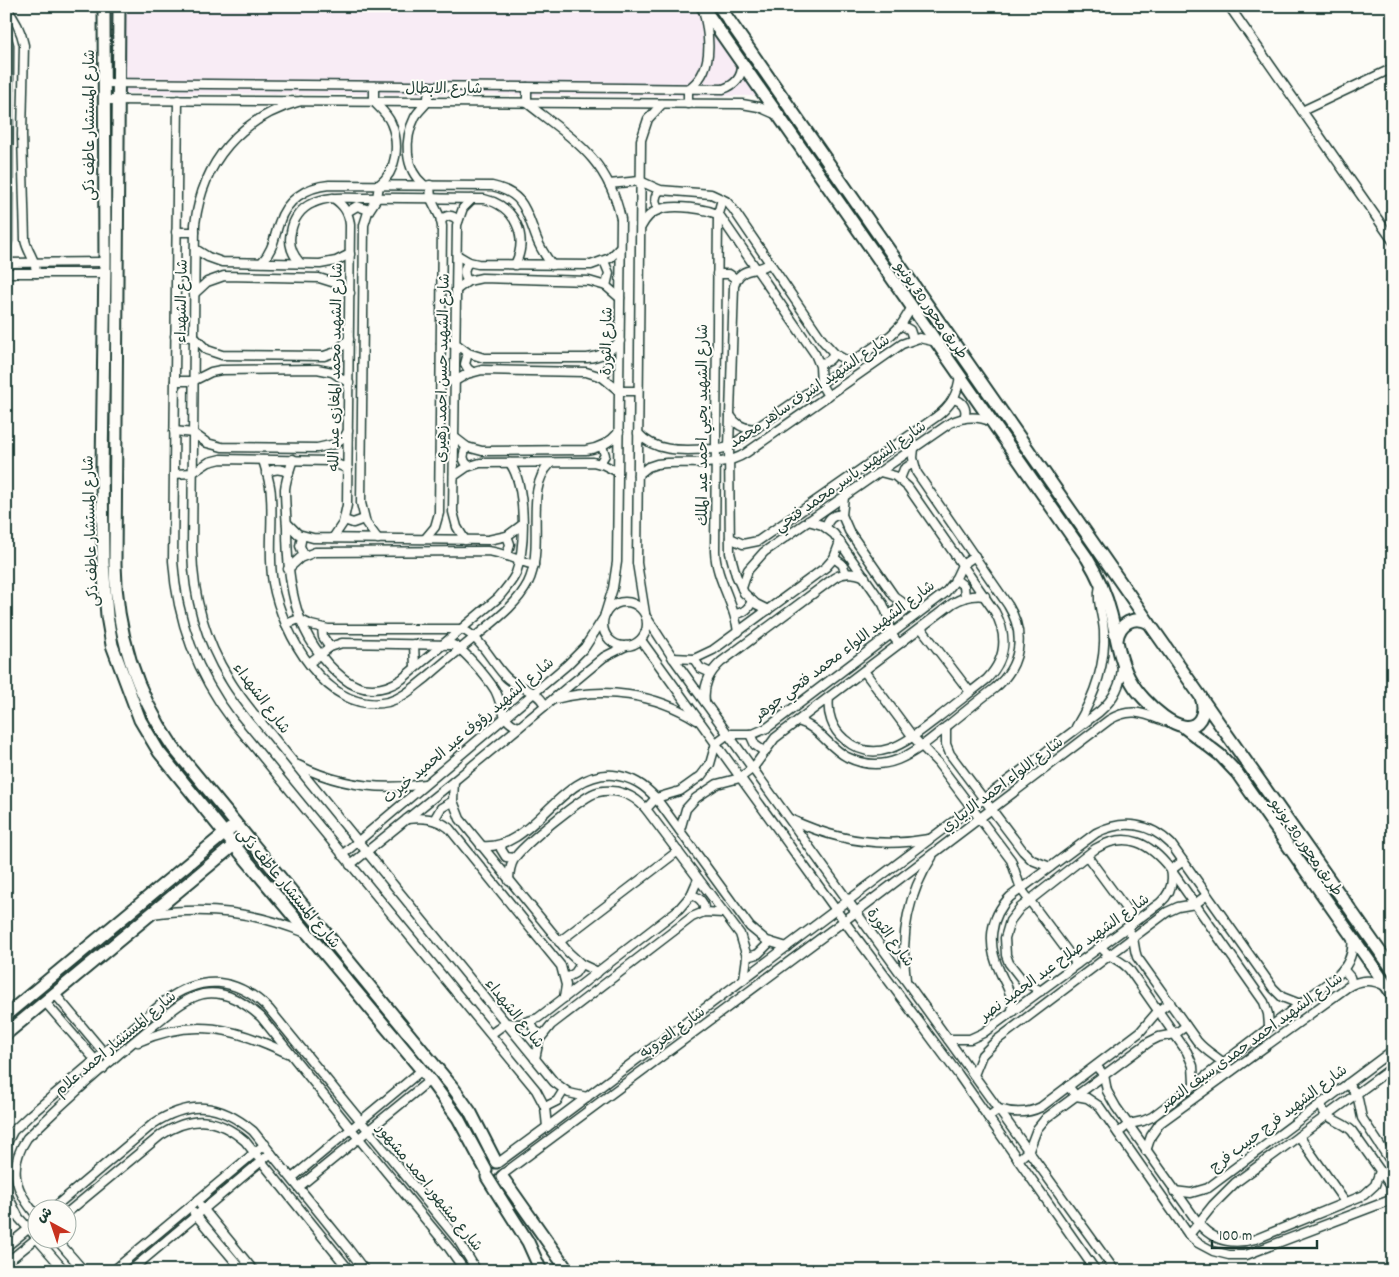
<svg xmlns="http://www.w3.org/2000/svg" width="1399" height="1277" font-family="Dekko,'Playpen Sans Arabic',sans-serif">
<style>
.built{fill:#f8ecf5}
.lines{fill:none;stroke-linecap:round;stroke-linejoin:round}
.street-casing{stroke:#1f3d34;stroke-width:11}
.secondary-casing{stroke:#1f3d34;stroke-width:15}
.street{stroke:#fdfcf7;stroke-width:8}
.secondary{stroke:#fdfcf7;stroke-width:11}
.labels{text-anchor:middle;stroke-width:4;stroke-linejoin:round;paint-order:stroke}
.street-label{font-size:15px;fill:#1f3d34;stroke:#fdfcf7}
</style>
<rect width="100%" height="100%" fill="#fdfcf7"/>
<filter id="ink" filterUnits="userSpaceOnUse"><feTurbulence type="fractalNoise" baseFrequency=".02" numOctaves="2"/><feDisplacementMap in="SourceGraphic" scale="10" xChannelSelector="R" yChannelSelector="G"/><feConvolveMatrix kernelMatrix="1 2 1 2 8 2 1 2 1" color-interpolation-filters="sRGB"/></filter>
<g filter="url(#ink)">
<!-- built -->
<polygon class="built" points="113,6 709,6 772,96 112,93"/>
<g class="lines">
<!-- street casing -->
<g class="street-casing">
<g id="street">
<polyline points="1229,6 1393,241"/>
<path d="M6,8C16,20 21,30 24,45L22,135L25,240C28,254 36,259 36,273"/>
<polyline points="6,35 9,45 8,241 6,247"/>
<path d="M104,83L723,89C735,85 743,76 742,63"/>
<path d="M374,86V102C380,108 388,115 391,123C400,144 397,171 379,185L377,198L368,212L364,225L361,503L366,523L378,539"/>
<path d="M527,87V103C572,139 608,158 621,219L617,562L613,588L605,614"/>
<polyline points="104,100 742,104 759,107 775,114"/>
<path d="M178,100L173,561C177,621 197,674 233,721L536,1090L545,1107L547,1127"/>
<path d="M301,101C240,118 203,161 195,224L192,550C193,596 205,640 229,679C240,698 255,715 269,732L554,1082L569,1093L587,1097"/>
<path d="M688,104V89C714,72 710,39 704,13"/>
<polyline points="1302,111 1393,68"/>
<polyline points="609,184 640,181 660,190 711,194 726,201 733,209 823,341 835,354 851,363"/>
<path d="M424,185C404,169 404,139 415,117C418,111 425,106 427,102C429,98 428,90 429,86"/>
<path d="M722,199L718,214L715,551C716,580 735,603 738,632"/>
<path d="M659,210C654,203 654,196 660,190"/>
<polyline points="347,212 357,206 369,210"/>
<path d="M441,221C446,214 453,214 458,221"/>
<path d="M641,227C645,219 650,213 658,210C672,204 708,208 720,216L815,354L820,366L821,384L828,396"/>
<polyline points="176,232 195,232"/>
<polyline points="195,249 208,257 222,262 320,264 336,261 350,254"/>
<polyline points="457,255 469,262 478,264 591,265 610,258 620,248"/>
<polyline points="604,261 609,273 606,286"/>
<path d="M262,262C273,250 274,238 279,223C286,200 306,187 329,185L492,186C524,193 526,211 536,237C540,248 546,257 552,265"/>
<polyline points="6,263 105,262"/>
<path d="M300,263C292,254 288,244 291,232C293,219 301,208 313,203C327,196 343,198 358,198C400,197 442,199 484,199C515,206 529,236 515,265"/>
<polyline points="6,273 105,273"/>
<polyline points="717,274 729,274 736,279"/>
<path d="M468,281C463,275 463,268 469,262"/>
<polyline points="456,290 468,281 482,278 589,281 606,286 620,298"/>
<polyline points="194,294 207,282 224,276 319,278 335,283 350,293"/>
<polyline points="901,325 910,330 913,339"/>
<polyline points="175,336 194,337 207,350 222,355 324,356 336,352 349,339"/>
<path d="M441,343L456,344L468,353L484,358H587C600,357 611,351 620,341"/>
<polyline points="468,353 465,364 468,369 472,372"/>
<path d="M819,362C826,364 832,360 833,353"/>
<path d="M602,377C609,370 611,361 607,352"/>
<polyline points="441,380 455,381 467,374 482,370 586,372 602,377 619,391 638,391"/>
<polyline points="175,381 193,381 211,372 221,370 317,369 332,372 349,383"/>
<path d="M953,399C963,401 968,409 964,418"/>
<path d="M730,415C736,425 745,430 757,428"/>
<polyline points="174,431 193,433 207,443 222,447 317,448 335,444 345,436 348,431"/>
<path d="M638,433C658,456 692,449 720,449L729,447L891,335L901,325L912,307"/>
<path d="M454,437L467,447L482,451L586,450C600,448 610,443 619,432"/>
<path d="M467,447C462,454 462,461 469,466"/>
<path d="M293,459C290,469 286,479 285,489C285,501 286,514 287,527C287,585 295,639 343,678C361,693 383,692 402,679L498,598C505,590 512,582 516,573C526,547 526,486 510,463"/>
<path d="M263,460C266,471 271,484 271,496C273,525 268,555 273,583C282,633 327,716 388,702C403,698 414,687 426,678C442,664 459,650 475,637C494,621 516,606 528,583C546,547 523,489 550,464"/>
<polyline points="600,463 605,455 602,446"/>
<path d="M266,473C274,468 281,468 289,473"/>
<polyline points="174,474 192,473 209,462 221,459 330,461 348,469"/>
<path d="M638,475L648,467L657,464C687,459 720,470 746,453L902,344L919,338L937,342"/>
<polyline points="454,476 467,467 480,463 593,462 604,465 618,472"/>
<polyline points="900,479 904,469 913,463"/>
<polyline points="844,497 842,515 849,531 894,596 908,607 919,612"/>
<polyline points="344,520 353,523 364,519"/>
<polyline points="808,521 822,525 834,534 883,604 888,616 891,634 899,644"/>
<polyline points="287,523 298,534 313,538 488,540 507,536 522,525"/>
<path d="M826,527C828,519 833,514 842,515"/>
<polyline points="302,536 300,546 304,555"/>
<path d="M333,538L343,523L347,505L350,225C349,213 344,205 333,198"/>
<path d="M730,538L743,544L758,541L936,417C951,406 958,394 960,375"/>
<polyline points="425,539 435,527 439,513 442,226 440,217 431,199 430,185"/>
<polyline points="465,540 457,527 453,512 457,225 463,208 472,199"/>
<polyline points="507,556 510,544 507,536"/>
<polyline points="834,558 842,564 846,573"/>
<path d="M288,569L300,558L315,552L487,551C503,552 518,561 534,565"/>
<polyline points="955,579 964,586 965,597"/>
<path d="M742,588L748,570L764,552L950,423C964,416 977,415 992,422"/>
<circle cx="625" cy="624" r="22"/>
<path d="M768,610L756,604L744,593L736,575L730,553L729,447L734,286C741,264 756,274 770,263"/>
<polyline points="645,613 637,563 641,140 648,119 662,104"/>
<path d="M735,614C744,613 749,609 752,601"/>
<path d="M887,614C895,614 899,609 900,601"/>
<polyline points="647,618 673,658 1115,1271"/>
<path d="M286,624L299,619L311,625L328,629H461C479,635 493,664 506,677C518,689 538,689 545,706"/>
<polyline points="322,628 323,637 330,647"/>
<polyline points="921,628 970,692"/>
<polyline points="641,640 836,910 958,1074 1096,1271"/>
<polyline points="414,644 415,667"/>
<polyline points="673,658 694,659 713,650 826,567 834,558 840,542"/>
<polyline points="694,659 700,668 711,673"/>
<path d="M309,663L330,647L342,643L453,645C464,649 488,679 495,690C503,705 501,722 519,727"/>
<polyline points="864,671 913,737 938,763 1011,860 1021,889 1077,964"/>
<path d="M829,698C827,713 832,729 844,739C878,769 911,738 939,717C955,704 971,692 987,679C1006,659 1008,636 995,612L908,487L895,476L880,472"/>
<path d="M555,699C604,687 654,693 697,720"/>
<path d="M705,702C703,685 709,673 721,662L834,578C844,572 853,572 865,577"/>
<path d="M798,721C819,727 828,747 847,757C888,777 916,751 946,727C962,714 978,701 995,688C1021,666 1026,634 1008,605L917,473L913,458L914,448"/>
<polyline points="946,727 946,744 950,754 1023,851 1032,860 1050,867"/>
<path d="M1076,727C1093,699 1106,665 1104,631C1103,615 1096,601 1100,585"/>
<polyline points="750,734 755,745 765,752"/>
<path d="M298,765C338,785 381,791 425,784"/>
<polyline points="454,781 453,801 460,819 568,952 581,964 598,972"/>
<polyline points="646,809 656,798 680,791 701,776 710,764 716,743 728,734 753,734 767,728 945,593 954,582 962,565 975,556"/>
<path d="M407,819C423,817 436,818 449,828L561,966L566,985L564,998"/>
<path d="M790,819C834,840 881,848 929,839"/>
<polyline points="434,820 441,808 453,801"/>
<path d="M680,830L686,809L696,798L717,784L740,778L753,768L775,738L953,603C963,597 973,594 985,596"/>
<polyline points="502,844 501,849 506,857 515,858"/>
<path d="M481,846C533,852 559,771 613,775C632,777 644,785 656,798L750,927L767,941L787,947"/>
<polyline points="342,855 567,665 585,647 603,619"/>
<polyline points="1087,856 1135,921"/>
<polyline points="350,865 454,781 604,657 626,646"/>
<path d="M509,881C509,873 510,866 514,859C522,846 584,795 598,792C617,788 634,795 646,809L740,934L747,957L744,979"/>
<path d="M691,895C700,897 705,903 704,912"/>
<path d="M152,914C209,906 253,912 306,933"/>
<path d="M1127,928C1137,941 1132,943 1137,957L1197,1041C1208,1054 1221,1058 1231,1071"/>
<polyline points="559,942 678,851"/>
<path d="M1101,947C1111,960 1119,958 1129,969L1187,1052L1193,1066L1194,1083"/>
<polyline points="747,957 758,954 770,942"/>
<polyline points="1343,969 1350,977 1352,984"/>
<polyline points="566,978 575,973 581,964"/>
<path d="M906,980C900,936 908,894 932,857"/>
<path d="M1041,991L1023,981L1009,963L1006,955L1005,938L1010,921L1020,908L1095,849C1127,830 1150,843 1171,870L1264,1002L1268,1014L1269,1026"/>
<polyline points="55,994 111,1061"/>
<polyline points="45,1002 103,1069"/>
<path d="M1012,1012C1014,996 1006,986 1000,972C987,945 989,918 1010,897L1096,833C1123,819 1150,823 1171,844L1273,988L1282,997L1300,1004"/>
<polyline points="532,1021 532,1025 535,1031 542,1034"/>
<polyline points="491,1034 506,1023 519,1024 538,1018 679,909 691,895 698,879"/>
<path d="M948,1039H970L983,1033L1160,903C1170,894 1174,883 1171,870L1183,861"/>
<path d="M138,1042C193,1017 235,1028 287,1053"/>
<polyline points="535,1059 539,1040 551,1025 692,917 704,912 723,913"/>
<path d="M1096,1066L1104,1075L1107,1091L1116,1107L1199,1224C1214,1242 1234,1245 1256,1239L1364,1195L1375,1185L1380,1171"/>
<polyline points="974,1075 982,1055 997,1040 1167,912 1178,907 1195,904 1207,895"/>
<polyline points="1347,1084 1357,1094 1362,1118 1393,1165"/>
<polyline points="1068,1086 1076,1096 1087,1098 1099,1106 1189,1235 1198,1243 1213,1251 1229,1255 1246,1255 1393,1199"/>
<path d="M1322,1103C1320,1119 1342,1120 1352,1131L1393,1189"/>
<polyline points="545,1107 557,1101 564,1090"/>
<path d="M988,1117L999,1109C1014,1114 1027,1114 1041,1107L1140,1032L1158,1011L1170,1002"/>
<path d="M1118,1133L1129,1124L1143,1121L1152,1117L1337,976C1348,966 1354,953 1352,938"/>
<polyline points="1299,1136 1345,1202"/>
<path d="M6,1145L13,1131L30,1115L165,1001C202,974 236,977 269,1009L458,1240L477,1271"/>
<path d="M1146,1151L1151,1136L1160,1123L1346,988C1358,980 1371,978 1385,986"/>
<polyline points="1018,1160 1029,1150 1037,1129 1046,1118 1149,1042 1159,1037 1175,1034 1186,1026"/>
<path d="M498,1163L547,1127L1099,712C1113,700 1122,685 1122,665"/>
<path d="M503,1174L856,912L1109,720C1130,707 1143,713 1164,721"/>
<polyline points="292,1178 422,1070"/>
<polyline points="299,1187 430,1080"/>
<polyline points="1174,1191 1191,1193 1208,1188 1393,1050"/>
<polyline points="6,1192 19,1218 38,1239"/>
<polyline points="201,1206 254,1271"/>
<path d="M51,1210L153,1124C190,1100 219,1103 253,1131L347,1247L365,1271"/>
<path d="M68,1212L161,1135C193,1115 217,1117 245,1141L350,1271"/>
<polyline points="194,1213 243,1271"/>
<path d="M38,1217C15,1191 7,1168 27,1138C66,1100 107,1063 149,1029C166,1016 182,999 203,994C226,990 245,1003 261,1017L351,1129L449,1248L465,1271"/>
<polyline points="1189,1235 1213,1205 1235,1183 1393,1067"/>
<polyline points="38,1240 65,1271"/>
<polyline points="57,1240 84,1271"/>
<polyline points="6,1247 38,1221"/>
<polyline points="6,1263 38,1237"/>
<polyline points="113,1271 265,1144"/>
<polyline points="130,1271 271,1153"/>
</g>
</g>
<!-- secondary casing -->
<g class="secondary-casing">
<g id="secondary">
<polyline points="104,6 105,262 102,466 103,563 107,616 112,645 140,720 159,752 234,845 430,1080 458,1118 486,1170"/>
<path d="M119,6L115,564C116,631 135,692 173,747L454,1089L471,1113L496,1162"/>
<path d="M702,6L1087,558C1098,576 1106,594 1111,614C1117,638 1119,662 1132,683C1141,699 1184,744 1200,719C1204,712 1204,705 1201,697L1149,623C1134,615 1119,623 1117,640"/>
<polyline points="719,6 1149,623"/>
<polyline points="1202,699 1393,970"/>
<polyline points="1185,728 1220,755 1237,773 1393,995"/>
<polyline points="6,1015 230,829"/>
<polyline points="6,1034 240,840"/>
<polyline points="487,1177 528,1242 541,1271"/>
<polyline points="502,1177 568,1271"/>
</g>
</g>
<!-- street -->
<use href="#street" class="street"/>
<!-- secondary -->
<use href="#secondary" class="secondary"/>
</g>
</g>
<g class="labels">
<!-- street labels -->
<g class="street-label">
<text x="444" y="93">شارع الابطال</text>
<text transform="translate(89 125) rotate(-90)" y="5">شارع المستشار عاطف ذكى</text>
<text transform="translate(181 301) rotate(-89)" y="5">شارع الشهداء</text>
<text transform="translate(932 310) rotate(55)" y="5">طريق محور 30 يونيو</text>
<text transform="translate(606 341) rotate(-89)" y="5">شارع الثورة</text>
<text transform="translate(335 367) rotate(-89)" y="5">شارع الشهيد محمد المغازى عبد الله</text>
<text transform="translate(442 368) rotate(-89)" y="5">شارع الشهيد حسن احمد زهيرى</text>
<text transform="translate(809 391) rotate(-34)" y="5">شارع الشهيد اشرف ساهر محمد</text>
<text transform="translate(702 425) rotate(-90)" y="5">شارع الشهيد يحيي احمد عبد الملك</text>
<text transform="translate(850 476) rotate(-35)" y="5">شارع الشهيد ياسر محمد فتحي</text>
<text transform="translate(90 531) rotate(-92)" y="5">شارع المستشار عاطف ذكى</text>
<text transform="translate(844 650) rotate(-37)" y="5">شارع الشهيد اللواء محمد فتحي جوهر</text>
<text transform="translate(262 698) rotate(53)" y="5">شارع الشهداء</text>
<text transform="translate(468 730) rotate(-40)" y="5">شارع الشهيد رؤوف عبد الحميد خيرت</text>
<text transform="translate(1002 784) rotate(-37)" y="5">شارع اللواء احمد الابياري</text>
<text transform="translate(1307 847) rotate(55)" y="5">طريق محور 30 يونيو</text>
<text transform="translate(289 888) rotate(50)" y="5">شارع المستشار عاطف ذكى</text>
<text transform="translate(891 937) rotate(54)" y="5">شارع الثورة</text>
<text transform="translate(1064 957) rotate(-36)" y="5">شارع الشهيد صلاح عبد الحميد نصر</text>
<text transform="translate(515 1013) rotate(51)" y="5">شارع الشهداء</text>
<text transform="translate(672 1032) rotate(-36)" y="5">شارع العروبه</text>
<text transform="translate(1251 1041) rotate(-36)" y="5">شارع الشهيد احمد حمدى سيف النصر</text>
<text transform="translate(115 1043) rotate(-40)" y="5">شارع المستشار احمد علام</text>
<text transform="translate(1278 1118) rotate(-37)" y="5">شارع الشهيد فرج حبيب فرج</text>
<text transform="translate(430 1187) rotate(51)" y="5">شارع مشهور احمد مشهور</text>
</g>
</g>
<!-- margin -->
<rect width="1399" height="1277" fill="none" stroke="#fdfcf7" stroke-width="25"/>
<rect x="12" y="12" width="1374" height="1252" fill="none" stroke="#1f3d34" stroke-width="2" filter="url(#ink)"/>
<!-- north arrow -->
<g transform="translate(52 1224) rotate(320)"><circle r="24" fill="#fdfcf7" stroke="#a4b0a9"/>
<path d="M0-4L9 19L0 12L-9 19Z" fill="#c8321e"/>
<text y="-8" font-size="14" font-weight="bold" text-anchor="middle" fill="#1f3d34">ش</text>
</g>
<!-- scale -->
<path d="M1212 1240v8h105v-8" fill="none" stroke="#1f3d34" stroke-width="2.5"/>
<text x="1219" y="1240" font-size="15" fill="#1f3d34" stroke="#fdfcf7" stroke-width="4" paint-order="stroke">100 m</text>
</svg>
